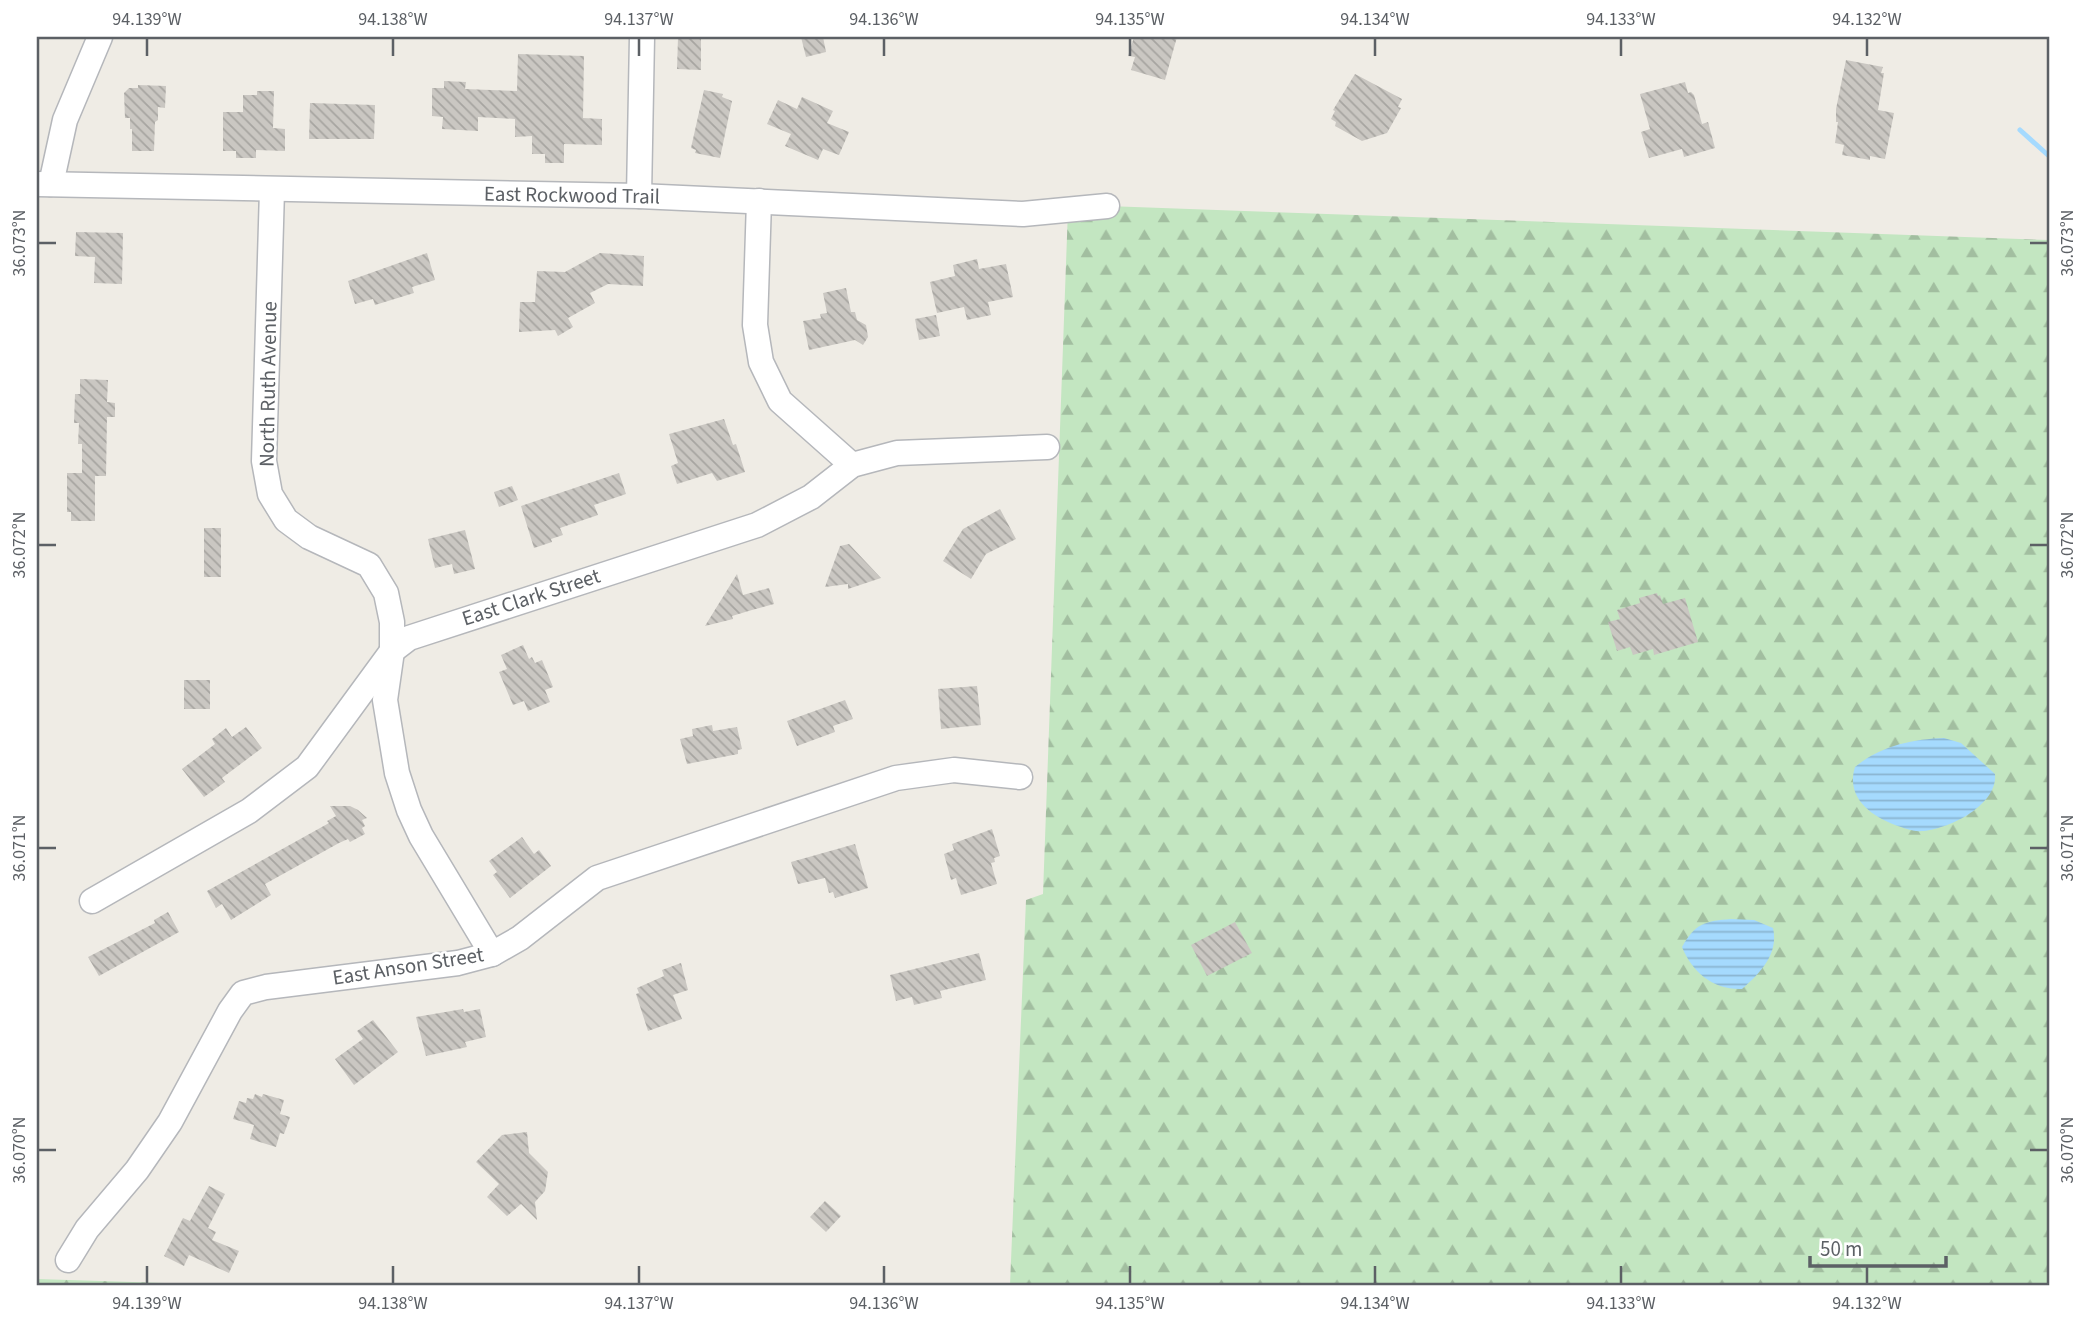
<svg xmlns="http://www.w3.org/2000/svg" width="2086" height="1322" font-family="'Source Sans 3',sans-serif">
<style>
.forest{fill:url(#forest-firs)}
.water{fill:url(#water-rules)}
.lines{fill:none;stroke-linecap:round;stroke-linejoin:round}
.stream{stroke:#a5dafe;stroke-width:5}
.building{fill:url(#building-back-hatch)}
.minor-casing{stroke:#b5b7bb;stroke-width:27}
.minor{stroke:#fff;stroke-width:24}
.ticks{fill:none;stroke:#5c6065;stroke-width:2.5}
.labels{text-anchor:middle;stroke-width:5;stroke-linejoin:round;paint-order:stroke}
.street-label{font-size:21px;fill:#5c6065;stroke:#fff}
.neatline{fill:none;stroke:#5c6065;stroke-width:2.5}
.ticks-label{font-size:18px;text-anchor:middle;fill:#5c6065}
</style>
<defs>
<pattern id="forest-firs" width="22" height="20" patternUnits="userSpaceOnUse" patternTransform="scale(1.75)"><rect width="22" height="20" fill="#c3e6c1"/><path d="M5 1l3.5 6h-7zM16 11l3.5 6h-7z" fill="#a2bea0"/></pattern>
<pattern id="water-rules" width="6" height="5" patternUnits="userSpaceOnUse" patternTransform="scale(1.75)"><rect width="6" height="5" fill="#a5dafe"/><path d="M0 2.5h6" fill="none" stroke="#8ab4d1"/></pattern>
<pattern id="building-back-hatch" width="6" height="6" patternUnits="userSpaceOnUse" patternTransform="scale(1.75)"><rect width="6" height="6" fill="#cac7c2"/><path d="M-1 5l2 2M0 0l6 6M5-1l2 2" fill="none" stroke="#a7a5a1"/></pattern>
</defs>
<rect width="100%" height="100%" fill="#efece5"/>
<!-- forest -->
<g class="forest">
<polygon points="1107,206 2049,240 2049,1285 1010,1285 1026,900 1043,894 1068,209"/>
<polygon points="37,1279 228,1285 37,1285"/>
</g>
<!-- water -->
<g class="water">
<path d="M1944,738L1961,743L1995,774C1998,805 1948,830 1921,831C1915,832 1907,829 1901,827C1873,818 1845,799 1855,767C1880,746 1913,739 1944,738Z"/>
<path d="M1731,919L1754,920L1773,928C1779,954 1760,973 1742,989C1713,990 1692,972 1682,947C1695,923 1706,921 1731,919Z"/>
</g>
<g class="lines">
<!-- stream -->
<polyline class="stream" points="2020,130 2049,156"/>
</g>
<!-- building -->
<g class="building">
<polygon points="678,37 701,37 701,70 677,69"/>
<polygon points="801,37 823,37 826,52 806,57"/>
<polygon points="1134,37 1177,37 1165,80 1131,70 1135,57 1128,56"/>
<polygon points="518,54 584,56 583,118 602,119 602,145 564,144 564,163 545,163 545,154 532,154 532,136 515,137 515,119 478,117 478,131 442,129 443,117 432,116 432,88 444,88 444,81 466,82 465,89 517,91"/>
<polygon points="1846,60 1883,67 1881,73 1884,73 1878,110 1894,113 1885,159 1870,156 1870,160 1842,155 1844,145 1835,143 1838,122 1836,122 1836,109"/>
<polygon points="1355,74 1402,99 1398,107 1401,108 1387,133 1362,141 1335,126 1336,122 1331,119 1335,111 1333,110"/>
<polygon points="1685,82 1688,93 1691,92 1694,95 1702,124 1708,122 1715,148 1684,157 1682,149 1649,158 1641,132 1650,129 1640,94"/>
<polygon points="138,85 166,86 165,108 158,107 158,120 155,122 154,151 132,151 132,129 130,129 130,118 125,118 124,93 129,88 138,88"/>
<polygon points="704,90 723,94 722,97 732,101 720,158 695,153 696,150 691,148"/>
<polygon points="257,91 274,91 273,128 285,129 285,151 256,150 256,158 236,158 236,151 223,151 223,112 243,112 243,95 257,95"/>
<polygon points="802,97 833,111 827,123 849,132 839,155 823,149 818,160 785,146 791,134 767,124 778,100 797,109"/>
<polygon points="310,103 375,105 374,139 309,139"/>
<polygon points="76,232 123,233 122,284 94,283 95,257 75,256"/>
<polygon points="427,253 435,280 412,287 414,293 375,305 373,299 355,304 348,281"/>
<polygon points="600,253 644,256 643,286 608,284 590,293 595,303 568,318 573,327 558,336 555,330 519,332 520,302 535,302 537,271 565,272"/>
<polygon points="977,259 979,269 1006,264 1013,297 988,302 991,315 967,320 964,307 937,313 930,282 955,276 953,265"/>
<polygon points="846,288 851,312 855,312 857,320 866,325 868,337 863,345 855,340 809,350 803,321 821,318 820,314 827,313 823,293"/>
<polygon points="936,315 940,336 919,340 915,319"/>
<polygon points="80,379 108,380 107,402 115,403 115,417 107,417 106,476 95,476 95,521 71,521 71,512 67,512 67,473 82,473 82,444 78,444 79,423 74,423 75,394 80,394"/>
<polygon points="724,419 733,445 736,444 745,472 717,481 712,473 677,484 671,466 678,463 669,434"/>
<polygon points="619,473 626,494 594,505 598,515 560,528 563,535 551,539 552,542 534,548 521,506"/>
<polygon points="512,486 518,500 499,507 494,492"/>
<polygon points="1000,509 1016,539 986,554 971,579 943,561 963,529"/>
<rect x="204" y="528" width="17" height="49"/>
<polygon points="465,530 475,569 454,574 452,564 435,568 428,539"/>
<polygon points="849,544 881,578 848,589 848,584 825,587 840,546"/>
<polygon points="737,574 743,595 769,588 774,604 752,610 732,616 733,619 705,626"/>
<polygon points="1657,593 1658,596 1660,595 1663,604 1685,598 1698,642 1654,655 1653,649 1633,655 1630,647 1617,651 1608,622 1620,619 1617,610 1640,603 1639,598"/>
<polygon points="523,645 529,659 532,657 535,663 542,660 553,687 545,690 550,702 528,711 524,701 513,705 499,672 507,669 501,655"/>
<rect x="184" y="680" width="26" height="29"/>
<polygon points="977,686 981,725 941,729 938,689"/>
<polygon points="845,700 853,719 833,726 835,732 797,746 787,721"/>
<polygon points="712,725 713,731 737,727 742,749 738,750 738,754 687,764 680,739 693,736 692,729"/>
<polygon points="246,727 262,748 222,778 225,782 204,797 182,769 215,744 212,739 226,728 232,737"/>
<polygon points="330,806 350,806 358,810 367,818 362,820 365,826 362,828 365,834 350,842 348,839 339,843 265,884 271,895 231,920 222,904 216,908 207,891 329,823 327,821 336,816"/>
<polygon points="992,829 1000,856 994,858 995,862 991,863 997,884 961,895 956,878 951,880 944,854 954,850 952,844"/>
<polygon points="522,837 534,854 539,850 551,866 510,898 493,875 497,872 489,861"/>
<polygon points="855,844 868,888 835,898 833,892 829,893 825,878 798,884 791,862"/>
<polygon points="168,912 179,932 99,976 88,957 155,923 154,920"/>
<polygon points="1235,922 1252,953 1207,976 1191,945"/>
<polygon points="979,953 986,980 940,991 942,998 914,1005 912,997 896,1001 890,975"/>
<polygon points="681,963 688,990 673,995 682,1019 648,1031 636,994 639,993 637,988 664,976 662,970"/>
<polygon points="463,1009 464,1012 480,1009 486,1037 465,1042 467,1047 426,1056 416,1017"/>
<polygon points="373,1020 398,1052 354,1085 335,1059 363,1039 357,1031"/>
<polygon points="255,1094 262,1097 263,1094 284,1100 280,1114 290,1117 284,1134 280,1133 276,1147 250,1139 254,1125 233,1119 239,1101 246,1103 247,1098 253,1099"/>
<polygon points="527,1132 529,1153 548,1172 545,1191 535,1202 537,1220 521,1204 507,1216 487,1197 499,1184 476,1162 502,1135"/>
<polygon points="209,1186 225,1194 208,1228 216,1232 212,1240 239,1251 229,1273 189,1255 184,1266 164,1256 183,1218 190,1221"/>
<polygon points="825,1201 841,1216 826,1232 810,1217"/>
</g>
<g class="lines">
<!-- minor casing -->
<g class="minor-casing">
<g id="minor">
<polyline points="37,184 639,196 1023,214 1107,206"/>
<polyline points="51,184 65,120 100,37"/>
<polyline points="272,190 264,461 270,494 286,520 309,537 369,565 386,593 392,622 392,651 385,700 397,773 409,810 421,836 492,954"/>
<polyline points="639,196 642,37"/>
<polyline points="759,201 755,325 761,362 780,401 852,465"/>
<polyline points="92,901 249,811 307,767 392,651 409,638 757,525 811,497 852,465 897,453 1047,447"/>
<polyline points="68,1260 87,1229 137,1170 170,1122 230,1011 243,993 266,987 458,963 492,954 520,938 597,878 896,778 954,770 1020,777"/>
</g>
</g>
<!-- minor -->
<use href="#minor" class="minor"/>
</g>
<!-- ticks -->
<path class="ticks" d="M147,38V56M393,38V56M639,38V56M884,38V56M1130,38V56M1375,38V56M1621,38V56M1867,38V56M38,243H56M2030,243H2048M38,545H56M2030,545H2048M38,848H56M2030,848H2048M38,1150H56M2030,1150H2048M147,1266V1284M393,1266V1284M639,1266V1284M884,1266V1284M1130,1266V1284M1375,1266V1284M1621,1266V1284M1867,1266V1284"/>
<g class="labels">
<!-- street labels -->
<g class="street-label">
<text transform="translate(572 195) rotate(1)" y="7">East Rockwood Trail</text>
<text transform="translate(268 384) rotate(-89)" y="7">North Ruth Avenue</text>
<text transform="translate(531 597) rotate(-18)" y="7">East Clark Street</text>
<text transform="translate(408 966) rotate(-9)" y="7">East Anson Street</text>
</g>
</g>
<!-- border -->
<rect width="2086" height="1322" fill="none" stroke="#ffffff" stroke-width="77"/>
<!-- scale -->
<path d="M1810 1256v10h136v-10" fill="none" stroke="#5c6065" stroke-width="3.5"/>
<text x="1820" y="1256" font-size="21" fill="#5c6065" stroke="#ffffff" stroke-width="5" paint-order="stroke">50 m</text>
<rect x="38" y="38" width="2010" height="1246" class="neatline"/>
<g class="ticks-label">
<text x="147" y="25">94.139°W</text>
<text x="393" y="25">94.138°W</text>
<text x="639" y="25">94.137°W</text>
<text x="884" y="25">94.136°W</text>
<text x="1130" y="25">94.135°W</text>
<text x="1375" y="25">94.134°W</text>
<text x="1621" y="25">94.133°W</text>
<text x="1867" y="25">94.132°W</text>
<text transform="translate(19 243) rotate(-90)" y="6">36.073°N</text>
<text transform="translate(2067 243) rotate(-90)" y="6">36.073°N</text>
<text transform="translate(19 545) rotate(-90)" y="6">36.072°N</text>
<text transform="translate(2067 545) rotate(-90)" y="6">36.072°N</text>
<text transform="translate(19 848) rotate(-90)" y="6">36.071°N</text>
<text transform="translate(2067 848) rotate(-90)" y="6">36.071°N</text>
<text transform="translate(19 1150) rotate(-90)" y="6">36.070°N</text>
<text transform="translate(2067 1150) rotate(-90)" y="6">36.070°N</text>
<text x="147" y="1309">94.139°W</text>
<text x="393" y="1309">94.138°W</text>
<text x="639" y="1309">94.137°W</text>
<text x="884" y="1309">94.136°W</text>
<text x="1130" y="1309">94.135°W</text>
<text x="1375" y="1309">94.134°W</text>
<text x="1621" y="1309">94.133°W</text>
<text x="1867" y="1309">94.132°W</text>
</g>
</svg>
